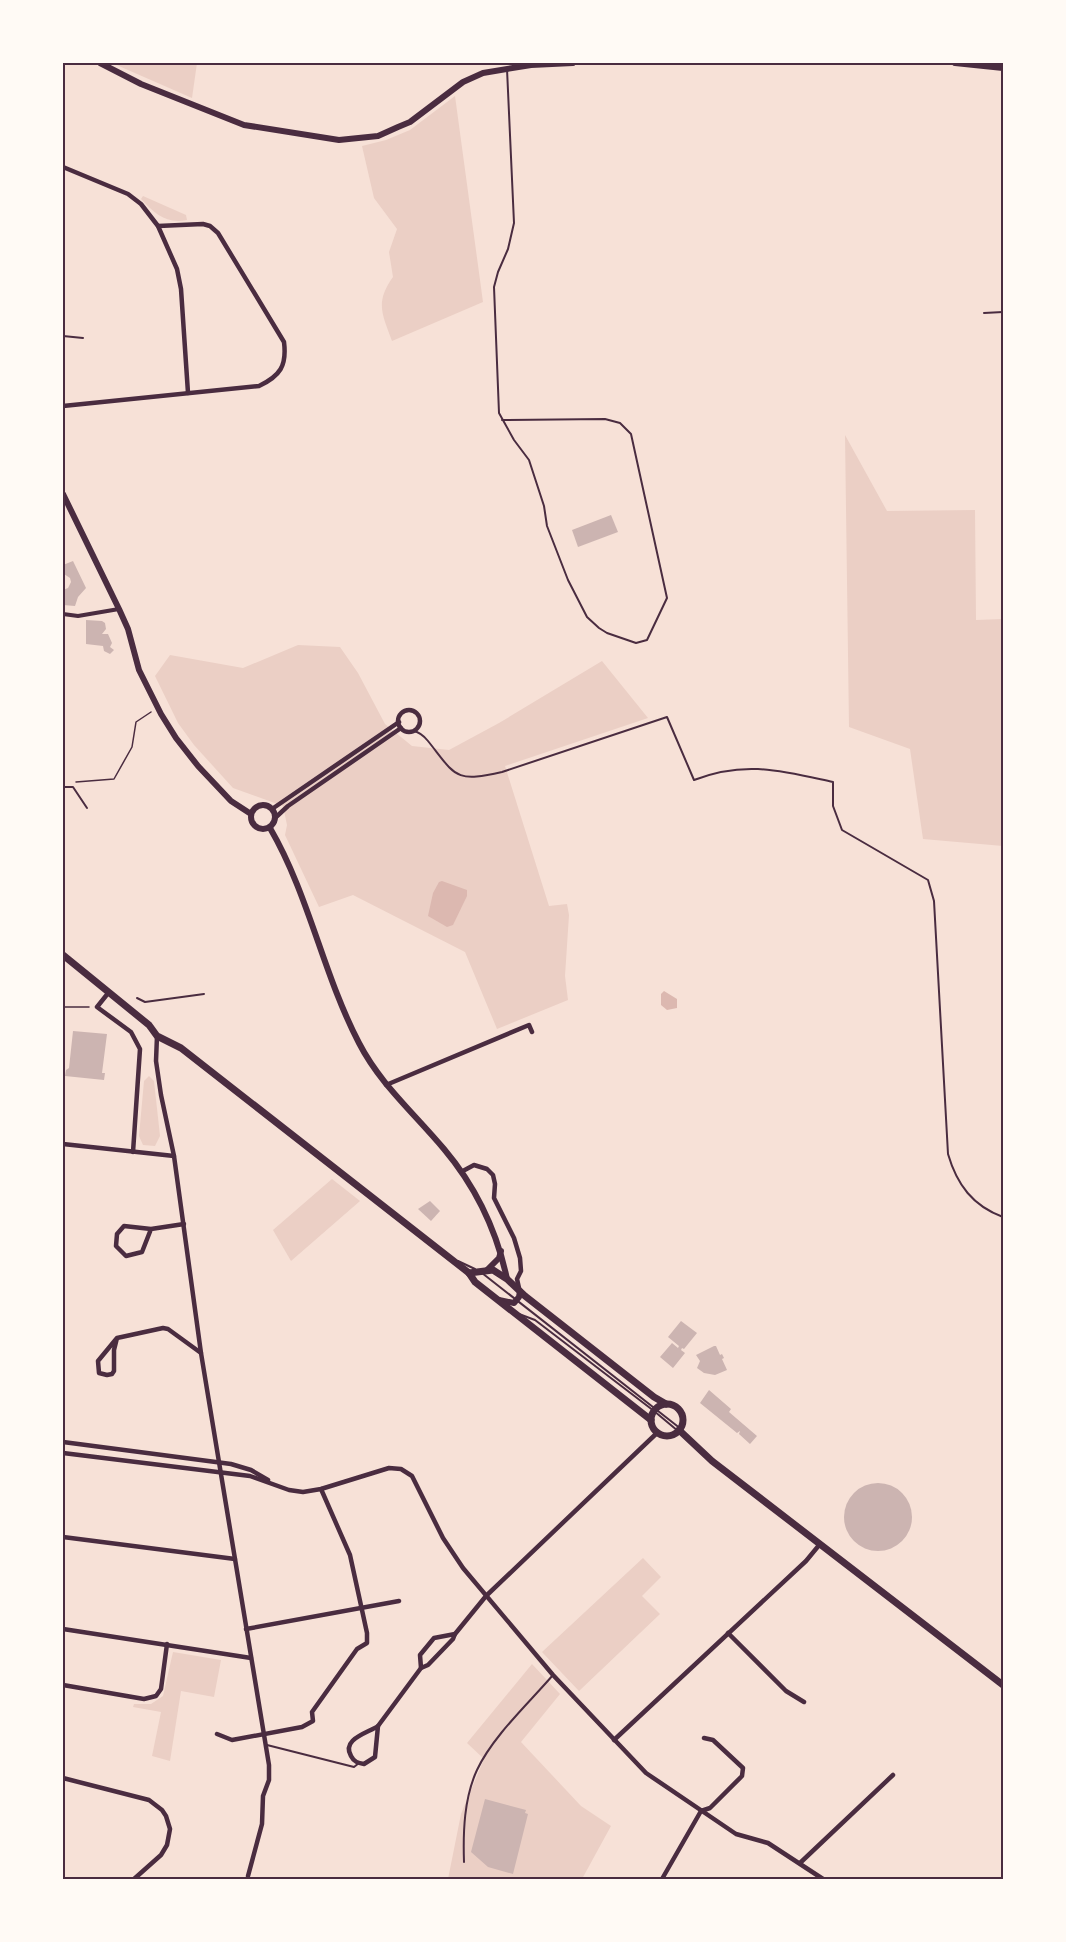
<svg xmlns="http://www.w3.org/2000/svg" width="1066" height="1942" font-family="'Open Sans',sans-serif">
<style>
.green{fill:#ebcfc5}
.water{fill:#dcb8b0}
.building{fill:#ccb4b1}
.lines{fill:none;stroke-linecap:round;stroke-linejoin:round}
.path{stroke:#4a2c40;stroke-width:1.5}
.service{stroke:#4a2c40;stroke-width:2}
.pedestrian{stroke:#4a2c40;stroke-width:4}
.minor{stroke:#4a2c40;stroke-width:4.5}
.tertiary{stroke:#4a2c40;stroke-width:6}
.secondary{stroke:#4a2c40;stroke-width:7}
.neatline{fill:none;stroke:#4a2c40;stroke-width:2}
</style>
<rect width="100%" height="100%" fill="#f7e1d7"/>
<!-- green -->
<g class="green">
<polygon points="112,63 197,63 192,98"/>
<path d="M455,96L483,302L392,341C382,314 375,302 393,277L389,252L397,229L374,198L362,146L386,140L410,130Z"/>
<path d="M143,196L186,215L187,220C166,224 155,214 141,199Z"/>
<polygon points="845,435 887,511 975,510 976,620 1003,619 1003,846 923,839 910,749 849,727"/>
<polygon points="298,645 340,647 358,673 385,724 412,746 449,750 499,723 602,661 648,718 505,766 549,906 567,904 569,915 565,976 568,1000 497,1029 465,952 353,895 319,907 285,835 287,825 283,806 233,788 194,745 178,723 155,676 170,655 243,668"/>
<polygon points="149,1076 154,1081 160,1136 155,1146 143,1145 139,1136 144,1081"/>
<polygon points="332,1179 360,1201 291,1261 273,1230"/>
<polygon points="643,1558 661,1577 642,1596 660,1614 579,1691 542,1652"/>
<polygon points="173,1652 221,1660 214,1697 181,1691 170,1761 152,1756 161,1712 133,1707 134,1704 151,1704 163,1696"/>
<polygon points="532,1664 560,1694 521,1742 581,1806 611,1826 582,1879 448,1879 461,1814 484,1759 467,1743"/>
</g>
<!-- water -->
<g class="water">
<polygon points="442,881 467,890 467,896 453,925 447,927 428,916 433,893 439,882"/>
<polygon points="664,991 677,999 677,1008 667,1010 661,1005 661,994"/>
</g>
<!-- building -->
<g class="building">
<polygon points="611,515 618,532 578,547 572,530"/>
<polygon points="73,561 86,588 78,597 75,606 63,605 63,590 68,588 71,582 70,578 64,574 63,565"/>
<polygon points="86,620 102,621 105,623 106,629 102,634 108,634 112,643 110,647 114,650 110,654 104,651 103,646 86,644"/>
<polygon points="73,1031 107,1034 102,1073 105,1073 104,1080 65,1076 66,1070 69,1068"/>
<polygon points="430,1201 440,1211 431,1221 418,1209"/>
<polygon points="681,1321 697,1333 684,1349 682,1348 681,1350 685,1353 673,1368 660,1357 672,1343 678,1348 679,1346 668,1337"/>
<polygon points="714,1346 716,1346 720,1355 722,1354 724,1358 722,1359 727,1370 715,1375 704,1373 697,1368 700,1361 696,1355"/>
<polygon points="709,1390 731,1409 729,1412 757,1436 750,1444 739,1434 740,1431 737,1433 700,1403"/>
<circle cx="878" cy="1517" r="34"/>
<polygon points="485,1799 526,1810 525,1813 528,1814 513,1874 488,1867 471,1852"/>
</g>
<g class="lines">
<!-- path -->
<g class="path">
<polyline points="76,782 114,779 132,747 136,722 151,712"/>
<polyline points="63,1007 89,1007"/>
</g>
<!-- service -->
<g class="service">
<polyline points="984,313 1003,312"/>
<polyline points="63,336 83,338"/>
<polyline points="502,420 605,419 620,423 631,434 667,598 647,640 636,643 607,633 599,628 587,617 568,580 547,526 544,506 529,460 514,440 499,413 494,287 498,272 508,249 514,223 507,69"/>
<path d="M413,731C420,732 424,736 428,741C456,776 454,783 502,772L667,717L694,780C745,760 782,771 833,782V806L842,830L928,880L934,901L948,1154C957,1185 973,1206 1003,1217"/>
<polyline points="63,787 73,787 87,808"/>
<polyline points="137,998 145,1002 204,994"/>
<polyline points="458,1261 475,1269"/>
<polyline points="482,1273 681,1429"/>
<polyline points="519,1314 535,1320 654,1411 678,1431"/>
<polyline points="267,1745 354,1767 359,1763"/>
<path d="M464,1862C463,1832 464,1798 477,1770C493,1736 528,1704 553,1675"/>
</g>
<!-- pedestrian -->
<polyline class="pedestrian" points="63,614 78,616 119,609"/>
<!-- minor -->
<g class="minor">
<polyline points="63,167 128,194 141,204 158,226 177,269 181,289 188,393"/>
<path d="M63,406L259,386C280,376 287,366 284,342L218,233L210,226L203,224L158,226"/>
<circle cx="409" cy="721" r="11"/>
<polyline points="272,809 399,722"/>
<polyline points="275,818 288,806 401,728"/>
<polyline points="109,992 97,1007 131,1032 140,1049 133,1152"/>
<polyline points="157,1036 156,1061 161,1095 174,1156 201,1353 269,1765 269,1780 263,1796 262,1824 248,1876"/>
<polyline points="386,1085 529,1025 532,1032"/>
<polyline points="63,1144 174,1156"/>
<polyline points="461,1172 474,1165 487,1169 493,1175 495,1184 494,1198 514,1238 520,1258 521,1271 517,1279 519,1288"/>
<polyline points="151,1229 142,1252 126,1256 116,1246 117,1234 124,1226 151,1229 184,1224"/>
<polyline points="117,1338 114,1350 114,1371 112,1374 107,1375 99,1373 98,1361 117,1338 163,1328 168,1329 201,1353"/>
<polyline points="63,1442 231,1464 251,1470 268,1480"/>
<polyline points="63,1453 250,1476 289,1490 303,1492 321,1489 389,1468 401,1469 412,1476 443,1538 463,1568 553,1675 646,1773 736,1834 768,1843 823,1879"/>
<polyline points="63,1537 235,1559"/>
<polyline points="63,1629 251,1658"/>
<polyline points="246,1629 399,1601"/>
<polyline points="728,1633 786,1691 804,1702"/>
<polyline points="421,1668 420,1655 434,1638 455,1634"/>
<polyline points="63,1685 144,1699 156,1696 161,1689 167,1644"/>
<polyline points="378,1726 421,1668 428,1665 453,1639 455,1634 486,1596 658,1432"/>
<path d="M378,1726L375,1757L364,1764C358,1763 354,1762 351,1756C341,1739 368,1733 378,1726Z"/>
<polyline points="217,1734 232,1740 302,1727 313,1721 312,1712 357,1649 367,1643 367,1633 350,1555 321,1489"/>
<polyline points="614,1740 806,1561 820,1544"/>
<polyline points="63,1778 149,1800 162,1810 166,1816 170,1829 167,1845 161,1855 134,1879"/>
<polyline points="701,1811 710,1808 742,1776 743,1768 713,1740 704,1738"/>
<polyline points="800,1863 893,1775"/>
<polyline points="662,1879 701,1811"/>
</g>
<!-- tertiary -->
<g class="tertiary">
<polyline points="100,63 141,84 244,125 339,140 378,136 398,127 410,122 463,82 483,73 531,65 573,63"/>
<polyline points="955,63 1003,68"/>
<polyline points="63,494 119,609 128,629 139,670 161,714 176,738 198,766 231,801 251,814"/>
<circle cx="263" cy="817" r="12"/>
<path d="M270,828C309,895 323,974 359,1043C380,1084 414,1113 444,1149C476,1187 497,1232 507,1279"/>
<polyline points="487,1270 499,1258 501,1251"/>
<polyline points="499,1300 514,1303 519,1297 520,1291"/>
</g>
<!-- secondary -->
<g class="secondary">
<polyline points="63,955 149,1025 157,1036 181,1048 469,1273 475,1282 651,1420"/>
<polyline points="469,1273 493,1270 507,1279 525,1296 654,1397 666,1404"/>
<circle cx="667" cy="1420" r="16"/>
<polyline points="679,1430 712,1461 1003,1685"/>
</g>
</g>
<!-- border -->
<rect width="1066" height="1942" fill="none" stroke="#fffaf5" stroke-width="129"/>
<rect x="64" y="64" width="938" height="1814" class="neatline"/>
</svg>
